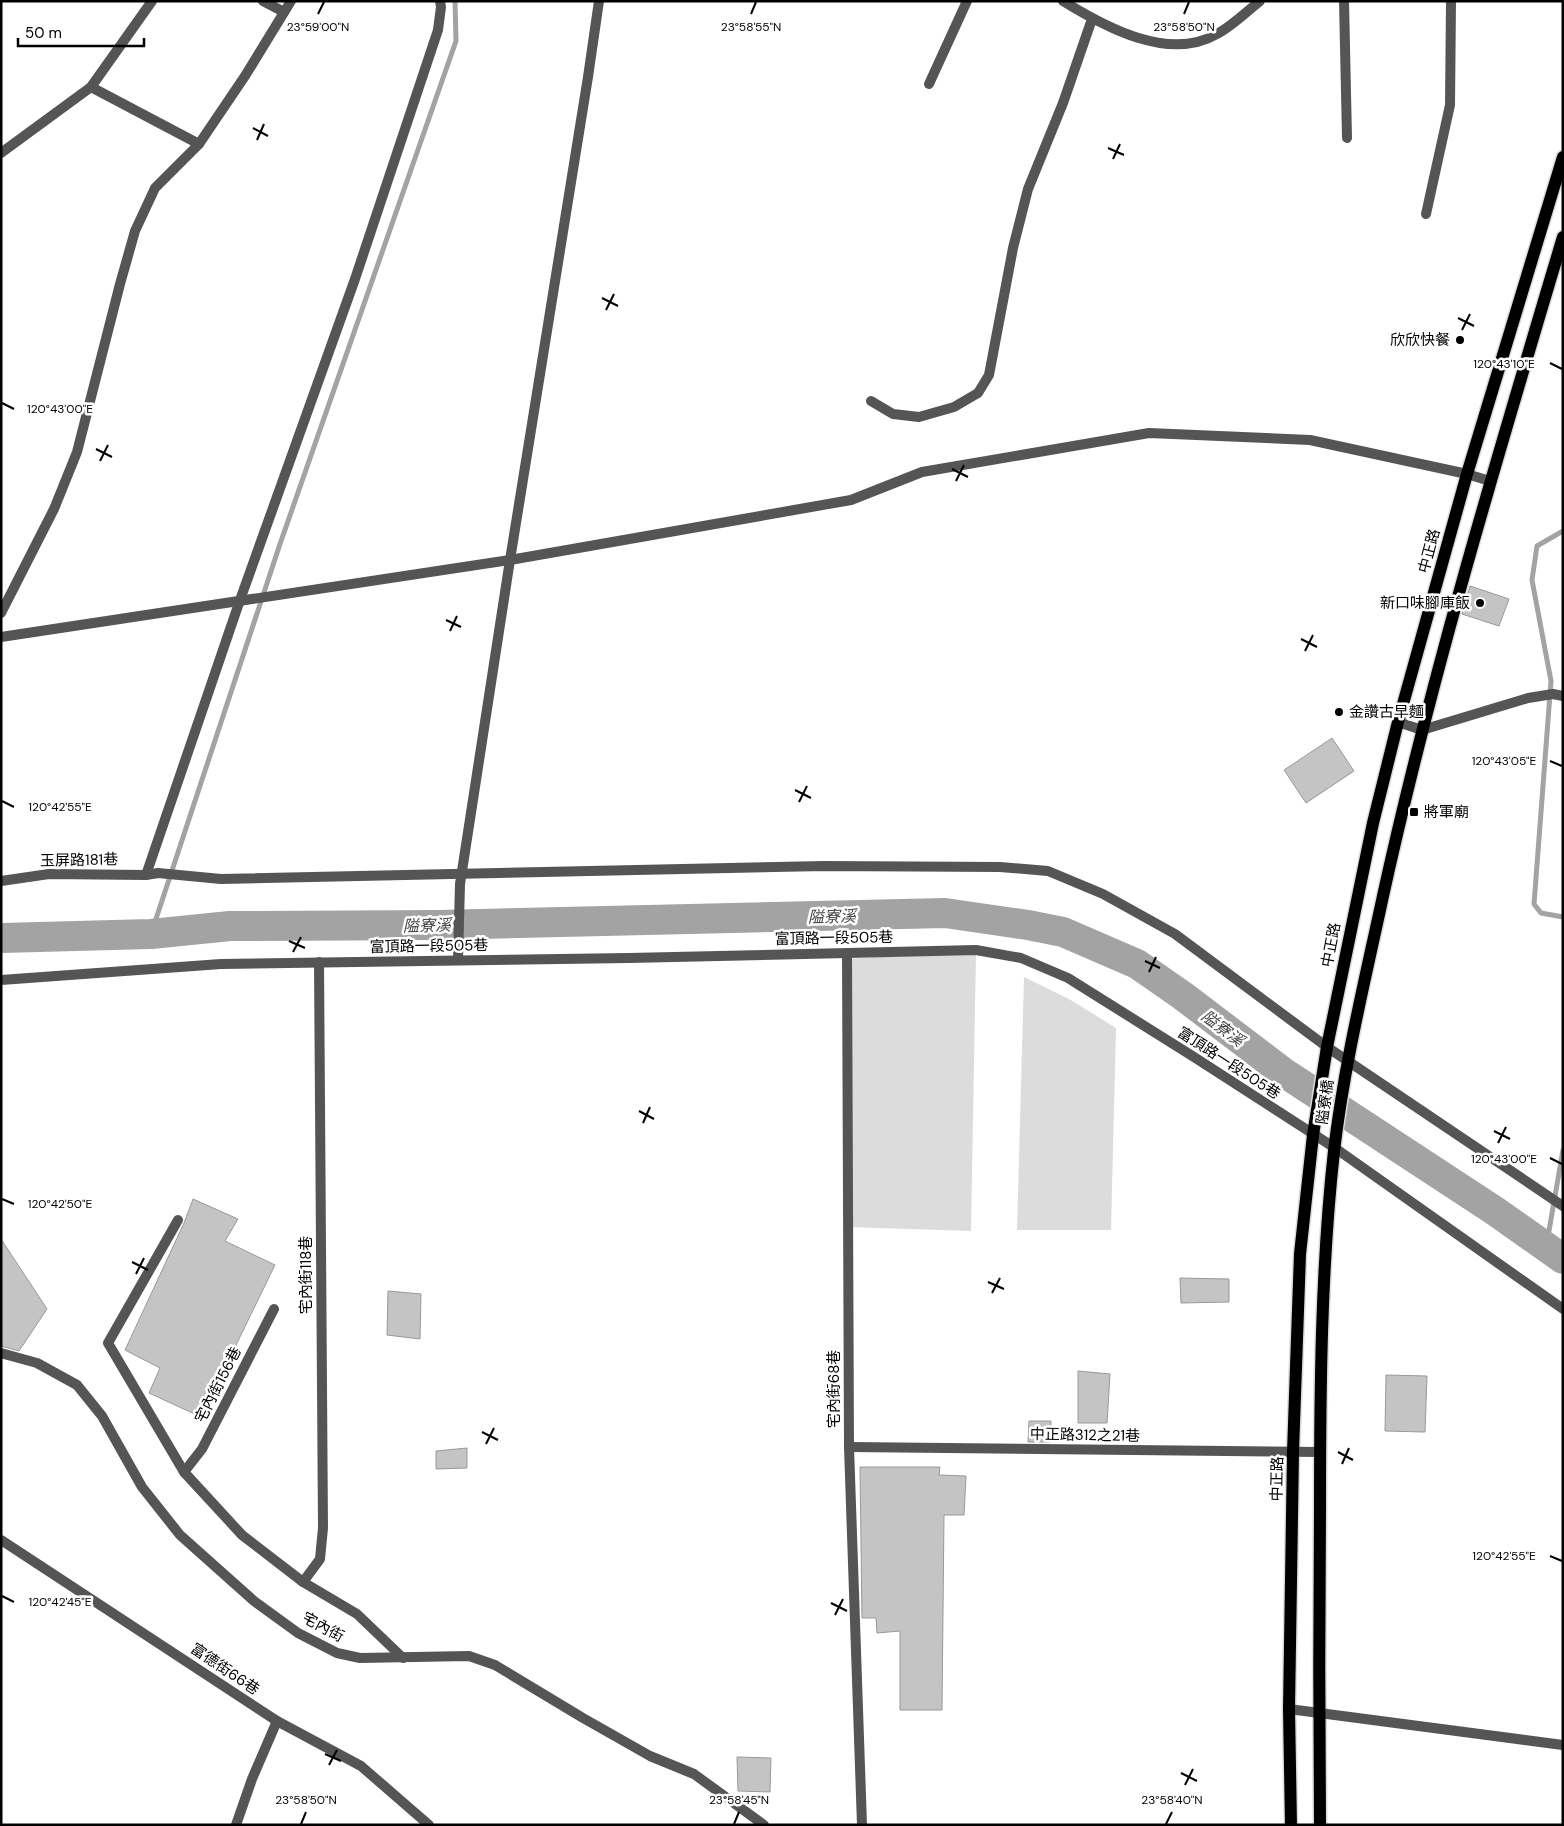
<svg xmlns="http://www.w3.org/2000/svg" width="1564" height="1826" font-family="'DM Sans','Noto Sans TC',sans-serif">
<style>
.green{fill:#dcdcdc}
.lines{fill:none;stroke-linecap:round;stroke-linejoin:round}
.stream{stroke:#a3a3a3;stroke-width:5}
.river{stroke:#a3a3a3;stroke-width:30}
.building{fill:#c4c4c4;stroke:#999}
.primary-casing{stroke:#dbdbdb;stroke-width:15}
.street{stroke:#555;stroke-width:10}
.primary{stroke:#000;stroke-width:12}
.ticks{fill:none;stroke:#000;stroke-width:2}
.poi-dot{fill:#000;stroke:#fff;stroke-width:2}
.labels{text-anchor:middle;stroke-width:5;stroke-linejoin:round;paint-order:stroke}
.poi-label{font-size:15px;fill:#000;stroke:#fff;text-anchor:end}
.street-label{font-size:15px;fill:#000;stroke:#fff}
.water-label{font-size:16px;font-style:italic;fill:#444;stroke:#fff}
.ticks-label{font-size:12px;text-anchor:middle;fill:#000;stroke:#fff;stroke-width:5;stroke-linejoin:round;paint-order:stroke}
</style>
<rect width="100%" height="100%" fill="#fff"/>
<!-- green -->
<g class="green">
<polygon points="976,950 971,1231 848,1227 847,959"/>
<polygon points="1024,977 1069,999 1116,1028 1111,1230 1017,1230"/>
</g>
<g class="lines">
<!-- stream -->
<g class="stream">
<polyline points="1563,531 1537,546 1532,580 1551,681 1534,904 1541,913 1563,917"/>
<polyline points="151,934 280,544 456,41 455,1"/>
<polyline points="1546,1248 1563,1150"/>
</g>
<!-- river -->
<polyline class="river" points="1,938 151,934 230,926 439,925 945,913 1028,925 1063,932 1137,964 1183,996 1283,1072 1495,1211 1563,1259"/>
</g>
<!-- building -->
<g class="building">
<polygon points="1470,586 1509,599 1499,626 1462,614"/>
<polygon points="1332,738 1354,771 1306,803 1284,770"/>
<polygon points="193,1199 238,1219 225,1241 275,1265 201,1417 149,1393 160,1368 125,1350 184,1223"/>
<polygon points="1,1239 47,1309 19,1351 1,1346"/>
<polygon points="1180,1278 1229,1279 1229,1302 1181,1303"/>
<polygon points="388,1291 421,1294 420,1339 387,1335"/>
<polygon points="1078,1371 1110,1374 1107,1423 1078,1423"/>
<polygon points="1386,1375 1427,1376 1425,1432 1385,1431"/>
<polygon points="1029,1421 1051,1421 1051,1442 1028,1442"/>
<polygon points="467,1448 467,1468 436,1469 436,1451"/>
<polygon points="860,1467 940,1467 939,1475 966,1476 964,1515 944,1515 942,1710 900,1710 900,1631 877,1633 876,1618 862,1618"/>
<polygon points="737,1757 771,1758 770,1792 738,1791"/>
</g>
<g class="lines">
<!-- primary casing -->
<g class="primary-casing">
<g id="primary">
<polyline points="1291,1825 1289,1709 1293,1452 1300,1254 1313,1135 1327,1047 1373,823 1398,722 1467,474 1563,157"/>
<path d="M1320,1825C1319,1719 1319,1614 1320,1508C1320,1389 1321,1269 1334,1151C1344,1065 1365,980 1383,896C1432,673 1498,455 1563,237"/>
</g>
</g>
<!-- street -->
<g class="street">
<polyline points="263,1 284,12"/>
<path d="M1063,1C1105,27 1169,62 1217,34C1232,26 1246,12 1260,1"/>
<polyline points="1344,1 1347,138"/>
<polyline points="929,84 967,1"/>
<polyline points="91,87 199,144"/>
<polyline points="1,153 91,87 152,1"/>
<polyline points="1426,214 1450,105 1451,1"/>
<polyline points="871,401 893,414 919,417 954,407 978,393 989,375 1013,248 1028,189 1063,103 1092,19"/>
<polyline points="1,613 54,509 77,452 120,284 135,231 155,188 199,144 245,76 291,1"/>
<polyline points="1,637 510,560 851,500 922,472 1149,433 1310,440 1467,474 1490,481"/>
<polyline points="1398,722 1422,730 1528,698 1553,694 1563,696"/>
<polyline points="146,875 240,600 355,279 438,30 441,7 440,1"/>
<polyline points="1,881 49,874 146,875 158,873 221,879 825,866 1000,867 1048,871 1103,894 1175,934 1327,1047 1563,1206"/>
<polyline points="847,953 849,1447 862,1825"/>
<polyline points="458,960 460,884 510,560 588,77 599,1"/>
<polyline points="1,980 221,964 629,958 976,950 1021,958 1068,978 1194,1057 1335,1148 1563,1309"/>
<polyline points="178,1220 108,1343 184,1472 242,1535 303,1582 357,1614 403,1658"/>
<polyline points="1,1353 37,1363 77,1385 102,1416 142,1487 180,1535 254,1601 298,1633 337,1653 360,1658 469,1656 495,1665 583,1718 650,1756 694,1774 764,1825"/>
<polyline points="849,1447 1320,1452"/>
<polyline points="184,1472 202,1449 274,1309"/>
<polyline points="1,1540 277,1721 361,1766 429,1825"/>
<polyline points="303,1582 320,1559 323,1528 319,962"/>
<polyline points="1289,1709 1563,1745"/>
<polyline points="236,1825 252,1779 277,1721"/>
</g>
<!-- primary -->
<use href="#primary" class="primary"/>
</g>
<!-- ticks -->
<path class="ticks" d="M318,14L324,2M751,14L756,2M1184,14L1189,2M253,128L268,136M257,140L264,124M1108,148L1124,155M1113,159L1120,144M602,298L618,306M606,310L614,294M1458,318L1474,326M1462,330L1470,314M1550,363L1562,369M2,403L14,409M96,449L112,457M100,461L108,445M952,469L968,477M956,481L964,465M446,620L461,627M450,631L457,616M1301,639L1317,647M1305,651L1313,635M1550,761L1562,766M795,790L811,798M2,801L14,807M799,802L807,786M289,941L305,948M293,952L301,937M1145,961L1160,968M1149,972L1156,957M639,1111L654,1119M643,1123L650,1107M1494,1131L1510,1139M1498,1143L1506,1127M1550,1158L1562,1164M2,1199L14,1204M132,1262L148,1270M136,1274L144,1258M988,1282L1004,1289M992,1293L1000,1278M482,1432L498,1440M486,1444L494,1428M1338,1452L1353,1460M1342,1464L1349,1448M1550,1556L1562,1561M2,1596L14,1602M831,1603L847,1611M835,1615L843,1599M325,1754L341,1761M329,1765L337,1750M1181,1773L1197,1781M1185,1785L1193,1769M301,1824L306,1812M734,1824L739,1812M1166,1824L1172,1812"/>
<!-- markers -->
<g class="poi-dot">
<circle cx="1460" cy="340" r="5"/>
<circle cx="1480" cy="603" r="5"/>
<circle cx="1339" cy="712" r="5"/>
<rect x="1409" y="807" width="10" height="10" rx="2.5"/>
</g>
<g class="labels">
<!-- poi labels -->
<g class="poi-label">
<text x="1450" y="345">欣欣快餐</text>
<text x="1470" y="608">新口味腳庫飯</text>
<text x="1349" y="717" text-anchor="start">金讚古早麵</text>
<text x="1424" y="817" text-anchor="start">將軍廟</text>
</g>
<!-- street labels -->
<g class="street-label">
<text transform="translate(1429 551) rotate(-75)" y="5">中正路</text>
<text transform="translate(79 860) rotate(-1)" y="5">玉屏路181巷</text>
<text transform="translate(834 938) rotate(-1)" y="5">富頂路一段505巷</text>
<text transform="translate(1331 945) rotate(-79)" y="5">中正路</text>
<text transform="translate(429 946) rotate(-1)" y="5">富頂路一段505巷</text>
<text transform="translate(1229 1063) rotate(33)" y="5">富頂路一段505巷</text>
<text transform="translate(1325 1102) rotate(-82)" y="5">隘寮橋</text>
<text transform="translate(306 1275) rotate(-90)" y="5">宅內街118巷</text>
<text transform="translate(218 1385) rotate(-63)" y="5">宅內街156巷</text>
<text transform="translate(834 1389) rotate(-90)" y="5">宅內街68巷</text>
<text transform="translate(1085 1435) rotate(1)" y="5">中正路312之21巷</text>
<text transform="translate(1277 1479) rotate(-89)" y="5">中正路</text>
<text transform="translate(323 1627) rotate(28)" y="5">宅內街</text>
<text transform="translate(225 1669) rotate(34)" y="5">富德街66巷</text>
</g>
<!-- water labels -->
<g class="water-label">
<text transform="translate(832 916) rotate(-1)" y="6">隘寮溪</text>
<text transform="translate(427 925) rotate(-1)" y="6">隘寮溪</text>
<text transform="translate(1223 1028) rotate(37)" y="6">隘寮溪</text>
</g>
</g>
<g class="ticks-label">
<text x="318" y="31">23°59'00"N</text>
<text x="751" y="31">23°58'55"N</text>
<text x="1184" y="31">23°58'50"N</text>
<text x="1504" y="368">120°43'10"E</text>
<text x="60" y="413">120°43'00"E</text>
<text x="1504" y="765">120°43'05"E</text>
<text x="60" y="811">120°42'55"E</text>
<text x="1504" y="1163">120°43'00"E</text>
<text x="60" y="1208">120°42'50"E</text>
<text x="1504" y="1560">120°42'55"E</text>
<text x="60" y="1606">120°42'45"E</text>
<text x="306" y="1804">23°58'50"N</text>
<text x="739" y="1804">23°58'45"N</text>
<text x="1172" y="1804">23°58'40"N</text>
</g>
<!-- border -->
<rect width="1564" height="1826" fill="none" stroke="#000000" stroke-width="5"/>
<!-- scale -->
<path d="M18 38v8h126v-8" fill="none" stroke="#000000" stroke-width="2.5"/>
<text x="25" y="38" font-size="15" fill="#000000" stroke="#ffffff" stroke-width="4" paint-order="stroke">50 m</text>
</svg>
